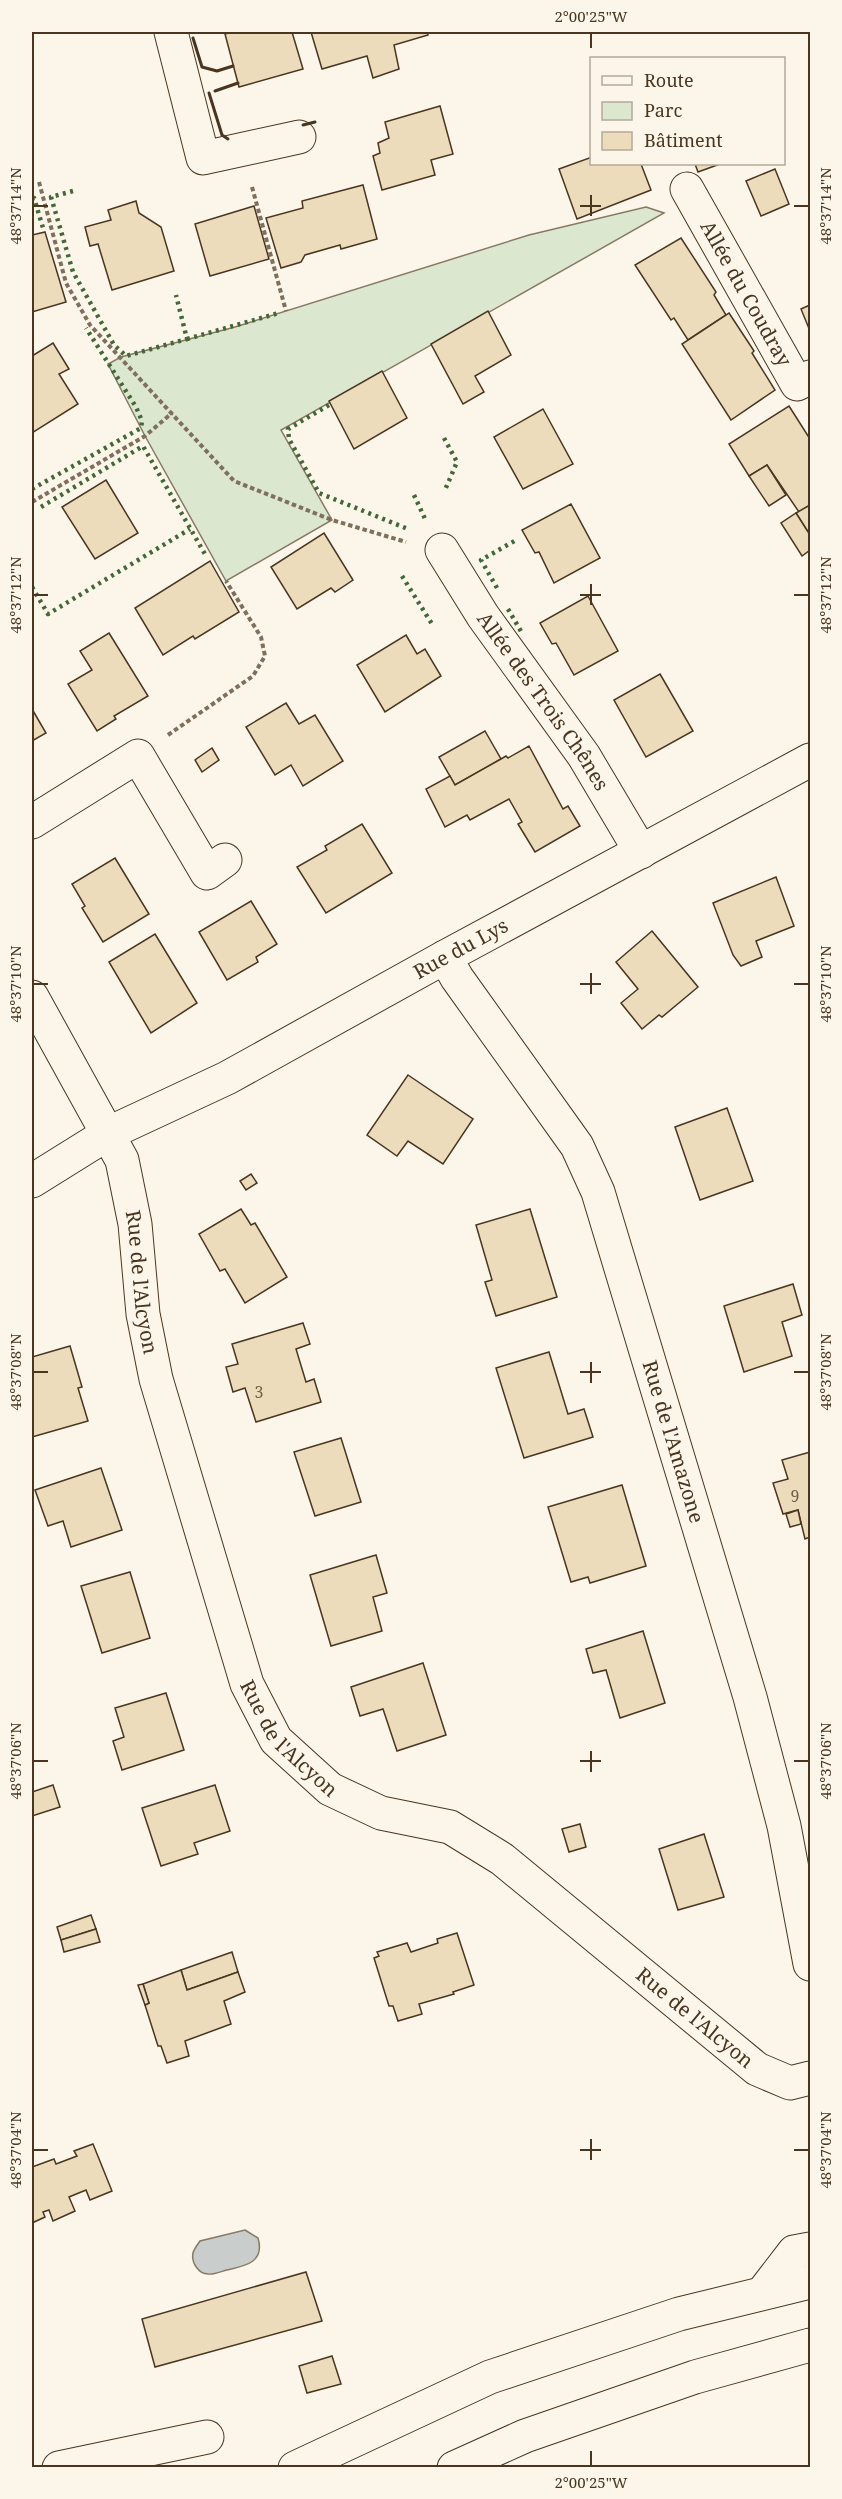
<svg xmlns="http://www.w3.org/2000/svg" width="842" height="2499" font-family="'Noto Serif',serif">
<style>
.green{fill:#dce7d0;stroke:#887966;stroke-width:1.5}
.water{fill:#c9cecd;stroke:#887966;stroke-width:1.5}
.building{fill:#ecdcbc;stroke:#4a3520;stroke-width:1.5}
.lines{fill:none;stroke-linecap:round;stroke-linejoin:round}
.minor-casing{stroke:#4a3520;stroke-width:35}
.primary-casing{stroke:#4a3520;stroke-width:35}
.path{stroke:#7f6f5c;stroke-width:4;stroke-dasharray:4.5 3;stroke-linecap:butt}
.minor{stroke:#fbf6e9;stroke-width:33}
.primary{stroke:#fbf6e9;stroke-width:33}
.hedge{stroke:#436837;stroke-width:4.5;stroke-dasharray:3 4.5;stroke-linecap:butt}
.wall{stroke:#4a3520;stroke-width:3}
.ticks{fill:none;stroke:#4a3520;stroke-width:2}
.labels{text-anchor:middle;stroke-width:4.5;stroke-linejoin:round;paint-order:stroke}
.number-label{font-size:16px;fill:#725f47}
.street-label{font-size:20px;fill:#4a3520;stroke:#fbf6e9}
.neatline{fill:none;stroke:#4a3520;stroke-width:2}
.ticks-label{font-size:15px;text-anchor:middle;fill:#4a3520}
</style>
<rect width="100%" height="100%" fill="#fbf6e9"/>
<!-- green -->
<polygon class="green" points="646,207 664,213 281,430 332,520 226,581 145,436 108,364 121,357 235,327 529,235"/>
<!-- water -->
<path class="water" d="M245,2230L258,2238C265,2262 246,2266 227,2270C222,2271 214,2275 208,2274C199,2274 191,2263 193,2253C194,2249 198,2244 200,2241Z"/>
<!-- building -->
<g class="building">
<polygon points="232,32 292,32 303,69 239,87 225,34"/>
<polygon points="311,32 427,32 428,35 394,45 399,69 373,78 367,56 322,69"/>
<polygon points="440,106 453,154 431,160 435,175 382,190 373,156 380,153 378,143 389,138 385,122"/>
<polygon points="592,157 592,164 641,164 651,190 577,219 559,169"/>
<polygon points="695,164 720,164 698,172"/>
<polygon points="775,169 789,204 761,216 746,181"/>
<polygon points="363,185 377,239 341,249 340,245 305,255 301,262 281,268 266,218 303,208 302,201"/>
<polygon points="136,201 139,213 161,227 174,271 112,290 98,244 90,246 85,227 111,220 108,210"/>
<polygon points="254,206 269,259 210,276 195,224"/>
<polygon points="45,232 66,302 32,312 32,235"/>
<polygon points="681,238 716,292 714,295 726,315 688,340 674,318 671,320 635,265"/>
<polygon points="810,305 810,331 801,309"/>
<polygon points="488,311 511,355 475,376 484,392 463,404 431,344"/>
<polygon points="729,313 754,351 752,353 775,390 731,420 682,344"/>
<polygon points="53,343 69,369 59,374 78,404 32,433 32,356"/>
<polygon points="382,371 407,418 354,449 329,401"/>
<polygon points="789,406 810,439 810,505 799,512 767,465 749,476 729,444"/>
<polygon points="543,409 573,464 523,489 494,437"/>
<polygon points="767,465 786,495 769,506 749,476"/>
<polygon points="106,480 138,533 95,559 62,507"/>
<polygon points="571,504 600,558 554,583 539,552 535,553 522,530"/>
<polygon points="810,505 810,535 796,513"/>
<polygon points="796,513 810,535 810,550 802,556 781,523"/>
<polygon points="324,533 353,580 335,592 331,588 297,609 271,567"/>
<polygon points="210,561 239,612 195,639 193,636 163,655 135,608"/>
<polygon points="588,596 618,651 574,675 556,643 552,644 540,623"/>
<polygon points="109,633 148,696 114,716 116,719 97,731 68,684 92,670 80,651"/>
<polygon points="406,635 417,654 425,649 441,676 385,712 357,665"/>
<polygon points="660,674 693,731 646,757 614,700"/>
<polygon points="286,703 299,724 315,715 343,761 303,786 291,765 275,775 246,727"/>
<polygon points="32,709 46,733 32,741"/>
<polygon points="485,731 501,759 455,785 439,757"/>
<polygon points="529,746 563,809 568,806 580,826 535,852 518,824 522,822 509,799 470,820 467,815 445,827 426,789 450,776 455,785 501,759 506,756 508,758"/>
<polygon points="212,748 219,760 202,772 195,760"/>
<polygon points="362,824 392,873 326,913 297,867 327,850 325,846"/>
<polygon points="115,858 149,914 103,942 82,908 85,906 72,884"/>
<polygon points="776,877 794,926 756,941 762,957 741,966 733,955 713,903"/>
<polygon points="251,901 277,944 256,957 258,962 227,980 199,932"/>
<polygon points="652,931 698,987 662,1017 659,1015 642,1029 621,1003 638,989 616,962"/>
<polygon points="155,934 197,1003 151,1033 109,962"/>
<polygon points="408,1075 473,1119 443,1164 408,1141 397,1156 367,1135"/>
<polygon points="727,1108 753,1181 700,1200 675,1127"/>
<polygon points="251,1174 257,1183 246,1190 240,1181"/>
<polygon points="241,1209 251,1225 255,1223 287,1277 245,1303 225,1269 220,1271 199,1234"/>
<polygon points="530,1209 557,1297 496,1316 485,1282 492,1280 476,1225"/>
<polygon points="793,1284 802,1315 782,1322 792,1356 744,1372 724,1306"/>
<polygon points="303,1323 310,1344 296,1349 306,1382 314,1379 321,1402 256,1422 245,1388 233,1392 226,1367 238,1364 232,1344"/>
<polygon points="70,1346 82,1387 78,1388 88,1421 32,1437 32,1357"/>
<polygon points="549,1352 568,1414 584,1409 593,1437 524,1458 496,1368"/>
<polygon points="341,1438 361,1502 315,1516 294,1452"/>
<polygon points="810,1452 810,1537 805,1539 798,1510 783,1514 773,1483 788,1479 782,1460"/>
<polygon points="101,1468 122,1530 71,1547 63,1521 48,1526 35,1490"/>
<polygon points="622,1485 646,1566 590,1583 588,1577 571,1582 548,1507"/>
<polygon points="798,1510 801,1524 790,1527 786,1514"/>
<polygon points="376,1555 387,1593 373,1597 382,1631 331,1646 310,1575"/>
<polygon points="130,1572 150,1638 102,1653 81,1586"/>
<polygon points="643,1631 665,1703 620,1718 606,1670 593,1673 586,1649"/>
<polygon points="423,1663 446,1735 397,1751 383,1709 360,1716 351,1687"/>
<polygon points="166,1693 184,1750 122,1770 113,1741 124,1737 115,1708"/>
<polygon points="53,1785 60,1807 32,1816 32,1792"/>
<polygon points="215,1785 230,1831 194,1843 198,1854 161,1866 142,1808"/>
<polygon points="580,1824 586,1847 569,1852 562,1829"/>
<polygon points="704,1834 724,1897 678,1910 659,1849"/>
<polygon points="91,1915 96,1929 61,1940 57,1927"/>
<polygon points="96,1929 100,1942 64,1952 61,1940"/>
<polygon points="457,1933 474,1985 453,1992 454,1994 419,2004 422,2014 398,2021 393,2006 389,2006 374,1958 379,1956 377,1952 407,1943 411,1952 438,1943 437,1939"/>
<polygon points="232,1952 238,1972 187,1990 181,1970"/>
<polygon points="181,1970 187,1990 238,1972 245,1992 224,2001 231,2024 185,2041 189,2056 167,2063 161,2046 158,2046 145,2005 149,2003 143,1984"/>
<polygon points="143,1984 149,2003 145,2005 138,1985"/>
<polygon points="93,2144 112,2191 90,2200 86,2190 69,2197 75,2211 53,2221 49,2210 43,2212 45,2217 32,2223 32,2167 54,2159 56,2164 77,2156 74,2151"/>
<polygon points="306,2272 322,2321 155,2367 142,2319"/>
<polygon points="332,2356 341,2384 307,2393 299,2366"/>
</g>
<g class="lines">
<!-- minor casing -->
<g class="minor-casing">
<g id="minor">
<polyline points="171,32 203,158 299,137"/>
<path id="s1" d="M687,189L797,384L810,377"/>
<path id="s2" d="M442,550L483,616L584,756L641,852"/>
<polyline points="32,822 138,756 207,873 225,860"/>
<path id="s3" d="M445,957L457,978L577,1146L598,1192L750,1697L784,1826L810,1964"/>
<path id="s4" d="M32,997L122,1160L135,1224L143,1314L156,1379L247,1684L276,1740L330,1789L381,1813L450,1827L502,1859L757,2069L790,2083L810,2078"/>
<path id="s5" d="M32,1181L109,1133L227,1078L445,957L810,760"/>
<polyline points="59,2468 207,2437"/>
</g>
</g>
<!-- primary casing -->
<g class="primary-casing">
<g id="primary">
<polyline points="764,2291 794,2252 810,2249"/>
<polyline points="295,2468 490,2377 679,2314 810,2282"/>
<polyline points="454,2468 525,2436 695,2377 810,2345"/>
</g>
</g>
<!-- path -->
<g class="path">
<polyline points="39,182 66,283 90,325 234,481 332,520 406,542"/>
<polyline points="252,187 286,311"/>
<polyline points="32,502 145,436 172,413"/>
<polyline points="168,735 253,676 265,656 261,637 226,581"/>
</g>
<!-- minor -->
<use href="#minor" class="minor"/>
<!-- primary -->
<use href="#primary" class="primary"/>
<!-- hedge -->
<g class="hedge">
<polyline points="73,191 51,197 73,272 114,345 126,356 187,339 176,295"/>
<polyline points="32,199 34,198 43,228"/>
<polyline points="187,339 279,313"/>
<polyline points="329,405 288,429 289,439 319,493 408,529"/>
<polyline points="444,438 457,462 445,490"/>
<polyline points="32,489 141,428 142,421 136,407 86,328"/>
<polyline points="414,495 426,521"/>
<polyline points="41,507 143,446 206,556"/>
<polyline points="402,576 432,624"/>
<polyline points="32,587 48,614 190,529"/>
<polyline points="497,588 481,560 518,539"/>
<polyline points="508,609 522,633"/>
</g>
<!-- wall -->
<g class="wall">
<polyline points="193,38 202,67 217,71 233,66"/>
<polyline points="215,91 238,83"/>
<polyline points="209,93 222,135 228,139"/>
<polyline points="303,125 315,122"/>
</g>
</g>
<!-- ticks -->
<path class="ticks" d="M591,33V48M591,195V216M33,206H48M580,206H601M794,206H809M591,584V605M33,595H48M580,595H601M794,595H809M591,973V994M33,984H48M580,984H601M794,984H809M591,1362V1383M33,1372H48M580,1372H601M794,1372H809M591,1751V1772M33,1761H48M580,1761H601M794,1761H809M591,2139V2160M33,2150H48M580,2150H601M794,2150H809M591,2451V2466"/>
<g class="labels">
<!-- number labels -->
<g class="number-label">
<text x="259" y="1398">3</text>
<text x="795" y="1502">9</text>
</g>
<!-- street labels -->
<g class="street-label">
<text dy="7" stroke="none"><textPath href="#s1" startOffset="120">Allée du Coudray</textPath></text>
<text dy="7" stroke="none"><textPath href="#s2" startOffset="182">Allée des Trois Chênes</textPath></text>
<text dy="7" stroke="none"><textPath href="#s5" startOffset="488">Rue du Lys</textPath></text>
<text dy="7" stroke="none"><textPath href="#s4" startOffset="310">Rue de l'Alcyon</textPath></text>
<text dy="7" stroke="none"><textPath href="#s3" startOffset="542">Rue de l'Amazone</textPath></text>
<text dy="7" stroke="none"><textPath href="#s4" startOffset="796">Rue de l'Alcyon</textPath></text>
<text dy="7" stroke="none"><textPath href="#s4" startOffset="1300">Rue de l'Alcyon</textPath></text>
</g>
</g>
<!-- border -->
<rect width="842" height="2499" fill="none" stroke="#fbf6e9" stroke-width="66"/>
<!-- legend -->
<rect x="590" y="57" width="195" height="108" fill="#fbf6e9" stroke="#b4a999" stroke-width="1.5"/>
<rect x="602" y="76" width="30" height="9" fill="#fbf6e9" stroke="#b4a999" stroke-width="1.5"/>
<text x="644" y="87" font-size="18" fill="#4a3520">Route</text>
<rect x="602" y="102" width="30" height="18" fill="#dce7d0" stroke="#b4a999" stroke-width="1.5"/>
<text x="644" y="117" font-size="18" fill="#4a3520">Parc</text>
<rect x="602" y="132" width="30" height="18" fill="#ecdcbc" stroke="#b4a999" stroke-width="1.5"/>
<text x="644" y="147" font-size="18" fill="#4a3520">Bâtiment</text>
<rect x="33" y="33" width="776" height="2433" class="neatline"/>
<g class="ticks-label">
<text x="591" y="22">2°00'25"W</text>
<text transform="translate(16 206) rotate(-90)" y="5">48°37'14"N</text>
<text transform="translate(826 206) rotate(-90)" y="5">48°37'14"N</text>
<text transform="translate(16 595) rotate(-90)" y="5">48°37'12"N</text>
<text transform="translate(826 595) rotate(-90)" y="5">48°37'12"N</text>
<text transform="translate(16 984) rotate(-90)" y="5">48°37'10"N</text>
<text transform="translate(826 984) rotate(-90)" y="5">48°37'10"N</text>
<text transform="translate(16 1372) rotate(-90)" y="5">48°37'08"N</text>
<text transform="translate(826 1372) rotate(-90)" y="5">48°37'08"N</text>
<text transform="translate(16 1761) rotate(-90)" y="5">48°37'06"N</text>
<text transform="translate(826 1761) rotate(-90)" y="5">48°37'06"N</text>
<text transform="translate(16 2150) rotate(-90)" y="5">48°37'04"N</text>
<text transform="translate(826 2150) rotate(-90)" y="5">48°37'04"N</text>
<text x="591" y="2488">2°00'25"W</text>
</g>
</svg>
